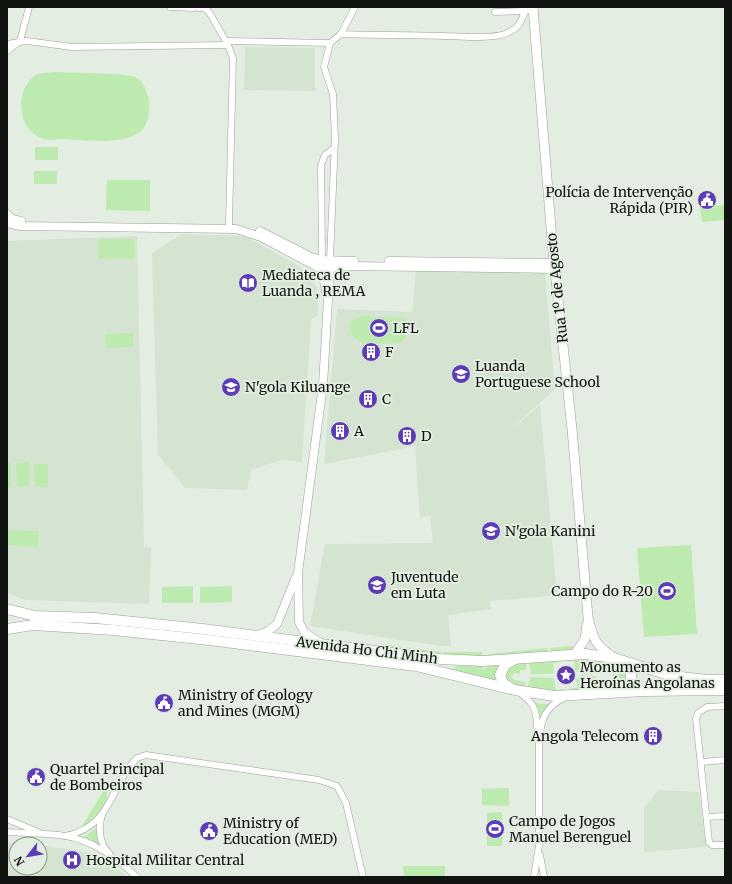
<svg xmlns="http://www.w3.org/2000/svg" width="732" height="884" font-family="Merriweather,serif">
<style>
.built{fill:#d5e3d1}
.green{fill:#bdebaf;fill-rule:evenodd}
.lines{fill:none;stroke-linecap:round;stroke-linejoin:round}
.minor-casing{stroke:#99a197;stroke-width:7}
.tertiary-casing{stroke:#99a197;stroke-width:9}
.secondary-casing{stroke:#99a197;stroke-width:10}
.primary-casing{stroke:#99a197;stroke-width:11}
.minor{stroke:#fff;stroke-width:6}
.tertiary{stroke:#fff;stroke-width:8}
.secondary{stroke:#fff;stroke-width:9}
.primary{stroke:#fff;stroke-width:10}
.labels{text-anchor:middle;stroke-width:4;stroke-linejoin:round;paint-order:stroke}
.poi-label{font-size:14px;fill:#111410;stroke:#e4ede2;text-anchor:start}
.street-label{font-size:14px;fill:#111410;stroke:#e4ede2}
</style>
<rect width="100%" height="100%" fill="#e4ede2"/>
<!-- built -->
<g class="built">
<polygon points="245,47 315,48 315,91 244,90"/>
<polygon points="182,234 244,236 298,265 317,287 318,316 311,319 302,462 281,460 251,470 247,490 185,488 158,454 152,253"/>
<polygon points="137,236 144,547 151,547 149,604 25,600 7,593 7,241"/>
<polygon points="416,271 545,273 555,389 507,433 540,405 557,595 490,601 491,609 448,615 451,646 441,646 310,626 325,544 433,543 430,516 420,518 415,446 324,464 337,309 412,312"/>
<polygon points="658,790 699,792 706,847 644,852 644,808"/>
<polygon points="7,842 35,844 16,844 16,868 40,868 40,845 93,853 119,870 127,877 7,877"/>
</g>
<!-- green -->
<g class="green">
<path d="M56,72C69,73 128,73 135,77C144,81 146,90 149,99C150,105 149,120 145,126C133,147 86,140 65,139C58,139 47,141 41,138C16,128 14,86 38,74C43,72 51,73 56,72Z"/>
<rect x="35" y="147" width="23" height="13"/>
<rect x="34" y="171" width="23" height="13"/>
<polygon points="107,180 150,180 150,211 106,210"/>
<polygon points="725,205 725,220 702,222 700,207"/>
<polygon points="98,239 134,239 135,258 99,259"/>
<path d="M361,316L402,318C411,325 410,336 401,342C384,344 345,349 351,322Z"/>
<polygon points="133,333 133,347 106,348 105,334"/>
<polygon points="30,462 29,487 17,486 16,463"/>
<rect x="7" y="463" width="4" height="23"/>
<polygon points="34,464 48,464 48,487 35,486"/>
<polygon points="7,530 38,531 38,547 7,545"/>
<polygon points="691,545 697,634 644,637 637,548"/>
<polygon points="193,586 193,603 162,603 162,587"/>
<polygon points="232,586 232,602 200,603 200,587"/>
<polygon points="389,645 441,652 441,655 389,649"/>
<polygon points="574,646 574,650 551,652 550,648"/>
<polygon points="547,648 548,652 488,657 488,654"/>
<polygon points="444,652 482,652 482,656 444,655"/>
<path d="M556,658C582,657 599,660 624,667L629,679L624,686L620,687L560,693L541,691L510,684L507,681L504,670L509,664ZM562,659H567V661H574L575,671H595L602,661L606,663L601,669H613L616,672V677L611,680H603L602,688L598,689L597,678L595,676L581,675L576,679L577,688L569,689V692H565L564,689L556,690L554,678L531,677L528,686H525L526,682L515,680L511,677L514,673L520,674V670H526V663L529,662L531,674H554L553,663L562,662Z"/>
<polygon points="487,664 498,664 495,680 421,665 455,669 455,666 483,665 482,669 486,669"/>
<polygon points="532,701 540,704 550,704 540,718 538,709"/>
<path d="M107,785C111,806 95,820 79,831Z"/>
<polygon points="509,788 509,806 482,805 482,789"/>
<polygon points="502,812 502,846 487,846 487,813"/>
<polygon points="96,828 99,844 83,838"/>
<polygon points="403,866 445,866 445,877 404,877"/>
</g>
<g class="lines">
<!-- minor casing -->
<g class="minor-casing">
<g id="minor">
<polyline points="170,7 194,8"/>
<polyline points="194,7 206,9 209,12 228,45 233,58 229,224"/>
<polyline points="495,12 525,11"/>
<polyline points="341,34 355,7"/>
<polyline points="226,41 330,43"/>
<polyline points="7,44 27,41 72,47 228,45"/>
<polyline points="7,51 20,41 29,7"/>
<polyline points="322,260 321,165 325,155 334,148"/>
<path d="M330,260L335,139L333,94L324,67L330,43L341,34C375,35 410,35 445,36C462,36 495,40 509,32C520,27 521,21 525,11L533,9"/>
<path d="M518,692C533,701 537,710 537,727"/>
<polyline points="725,706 707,707 698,713 696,719 709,842 712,845 725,845"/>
<polyline points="702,762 725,760"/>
<path d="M102,815C98,828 99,843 109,853"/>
<polyline points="707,817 725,816"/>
<polyline points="7,819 38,832"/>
<path d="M7,832C26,833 47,833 66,836C94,841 116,858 137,877"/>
<path d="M65,836C113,827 109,786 137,758L146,755L319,780L337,786L346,803L363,877"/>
<polyline points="540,855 544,877"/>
<path d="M534,877L539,845V741C541,721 544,707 564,698"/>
</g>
</g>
<!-- tertiary casing -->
<g class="tertiary-casing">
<g id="tertiary">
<polyline points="7,214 12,219 21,221"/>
<polyline points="7,223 20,226 236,229 261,237 321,269 348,266 555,269"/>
<polyline points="260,231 311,257 322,260 354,261"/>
<polyline points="389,261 554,263"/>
<polyline points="321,264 326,292"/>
<polyline points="255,636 268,631 277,624 296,577"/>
<polyline points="321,643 305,633 299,622 298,573 323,385 330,265"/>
</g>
</g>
<!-- secondary casing -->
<g class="secondary-casing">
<g id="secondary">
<path d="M533,7L553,252L572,429L588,617C593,639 595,645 614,658"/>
<polyline points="575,654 585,639 587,624"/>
</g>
</g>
<!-- primary casing -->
<g class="primary-casing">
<g id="primary">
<polyline points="7,609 35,616 95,618 203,629 439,659 483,661 585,654 614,658 672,676 707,680 725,680"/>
<polyline points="7,629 33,625 113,630 209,640 416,666 515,690 554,696 644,691 725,690"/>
<polyline points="512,689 503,683 500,675 505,665 515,659"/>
<path d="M619,691L629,685C634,675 630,668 621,662"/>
</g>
</g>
<!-- minor -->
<use href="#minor" class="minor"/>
<!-- tertiary -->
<use href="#tertiary" class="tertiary"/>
<!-- secondary -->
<use href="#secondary" class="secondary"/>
<!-- primary -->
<use href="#primary" class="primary"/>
</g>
<!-- icons -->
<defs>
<g id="civic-disc" transform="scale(1)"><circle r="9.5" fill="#5c3db5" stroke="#e4ede2"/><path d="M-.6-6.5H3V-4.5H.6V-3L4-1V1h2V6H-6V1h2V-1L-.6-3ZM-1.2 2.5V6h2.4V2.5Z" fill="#fff"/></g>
<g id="library-disc" transform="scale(1)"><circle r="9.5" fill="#5c3db5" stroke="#e4ede2"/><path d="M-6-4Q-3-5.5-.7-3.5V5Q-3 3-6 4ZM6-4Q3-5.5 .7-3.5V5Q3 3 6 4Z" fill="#fff"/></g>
<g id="stadium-disc" transform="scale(1)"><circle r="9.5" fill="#5c3db5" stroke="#e4ede2"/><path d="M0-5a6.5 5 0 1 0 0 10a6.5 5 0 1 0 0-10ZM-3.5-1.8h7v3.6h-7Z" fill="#fff"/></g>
<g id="building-disc" transform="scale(1)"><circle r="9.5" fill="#5c3db5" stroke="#e4ede2"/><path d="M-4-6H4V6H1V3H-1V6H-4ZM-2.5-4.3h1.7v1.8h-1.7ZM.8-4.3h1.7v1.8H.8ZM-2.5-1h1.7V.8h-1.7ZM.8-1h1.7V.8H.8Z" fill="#fff"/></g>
<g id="school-disc" transform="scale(1)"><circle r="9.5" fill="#5c3db5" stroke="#e4ede2"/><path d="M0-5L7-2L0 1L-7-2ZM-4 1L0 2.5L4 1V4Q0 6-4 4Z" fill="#fff"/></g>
<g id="university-disc" transform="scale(1)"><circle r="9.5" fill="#5c3db5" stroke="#e4ede2"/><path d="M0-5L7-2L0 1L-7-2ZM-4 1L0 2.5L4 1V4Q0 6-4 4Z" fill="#fff"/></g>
<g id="sight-disc" transform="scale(1)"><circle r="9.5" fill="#5c3db5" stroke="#e4ede2"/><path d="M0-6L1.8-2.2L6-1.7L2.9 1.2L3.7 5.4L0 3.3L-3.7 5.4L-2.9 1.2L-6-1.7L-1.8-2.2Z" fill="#fff"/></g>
<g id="hospital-disc" transform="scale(1)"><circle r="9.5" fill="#5c3db5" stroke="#e4ede2"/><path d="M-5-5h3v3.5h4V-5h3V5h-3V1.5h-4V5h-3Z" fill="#fff"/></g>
</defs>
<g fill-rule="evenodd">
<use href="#civic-disc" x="707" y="200"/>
<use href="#library-disc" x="248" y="283"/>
<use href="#stadium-disc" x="379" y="328"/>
<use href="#building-disc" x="371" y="352"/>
<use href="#school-disc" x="461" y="374"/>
<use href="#university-disc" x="231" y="387"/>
<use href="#building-disc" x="368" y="399"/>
<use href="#building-disc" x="340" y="431"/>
<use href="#building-disc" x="407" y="436"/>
<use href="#university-disc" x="491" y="531"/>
<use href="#university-disc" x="377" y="585"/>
<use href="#stadium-disc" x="667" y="591"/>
<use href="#sight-disc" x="566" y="675"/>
<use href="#civic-disc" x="164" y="703"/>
<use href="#building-disc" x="653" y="736"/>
<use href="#civic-disc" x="36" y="777"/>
<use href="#stadium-disc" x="495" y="829"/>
<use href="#civic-disc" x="209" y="831"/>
<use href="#hospital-disc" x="72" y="860"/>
</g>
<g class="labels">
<!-- poi labels -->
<g class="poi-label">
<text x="693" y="197" text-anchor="end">Polícia de Intervenção<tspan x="693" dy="16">Rápida (PIR)</tspan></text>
<text x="262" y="280">Mediateca de<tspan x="262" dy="16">Luanda , REMA</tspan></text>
<text x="393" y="333">LFL</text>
<text x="385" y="357">F</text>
<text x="475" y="371">Luanda<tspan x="475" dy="16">Portuguese School</tspan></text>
<text x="245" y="392">N'gola Kiluange</text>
<text x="382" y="404">C</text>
<text x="354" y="436">A</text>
<text x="421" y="441">D</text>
<text x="505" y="536">N'gola Kanini</text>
<text x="391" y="582">Juventude<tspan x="391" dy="16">em Luta</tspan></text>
<text x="653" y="596" text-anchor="end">Campo do R-20</text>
<text x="580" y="672">Monumento as<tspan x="580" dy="16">Heroínas Angolanas</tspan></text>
<text x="178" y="700">Ministry of Geology<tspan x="178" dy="16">and Mines (MGM)</tspan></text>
<text x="639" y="741" text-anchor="end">Angola Telecom</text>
<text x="50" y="774">Quartel Principal<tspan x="50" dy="16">de Bombeiros</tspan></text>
<text x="509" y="826">Campo de Jogos<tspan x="509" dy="16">Manuel Berenguel</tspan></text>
<text x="223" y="828">Ministry of<tspan x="223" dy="16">Education (MED)</tspan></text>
<text x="86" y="865">Hospital Militar Central</text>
</g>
<!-- street labels -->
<g class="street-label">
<text transform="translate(557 288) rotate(-96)" y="5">Rua 1º de Agosto</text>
<text transform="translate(367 650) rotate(7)" y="5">Avenida Ho Chi Minh</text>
</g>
</g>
<!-- border -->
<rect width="732" height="884" fill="none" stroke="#111410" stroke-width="16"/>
<!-- north arrow -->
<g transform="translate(28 856) rotate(239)"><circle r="19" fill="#e4ede2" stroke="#90968e"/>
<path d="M0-3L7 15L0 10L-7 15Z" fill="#5c3db5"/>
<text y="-6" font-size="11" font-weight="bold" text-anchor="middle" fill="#111410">N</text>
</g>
</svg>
